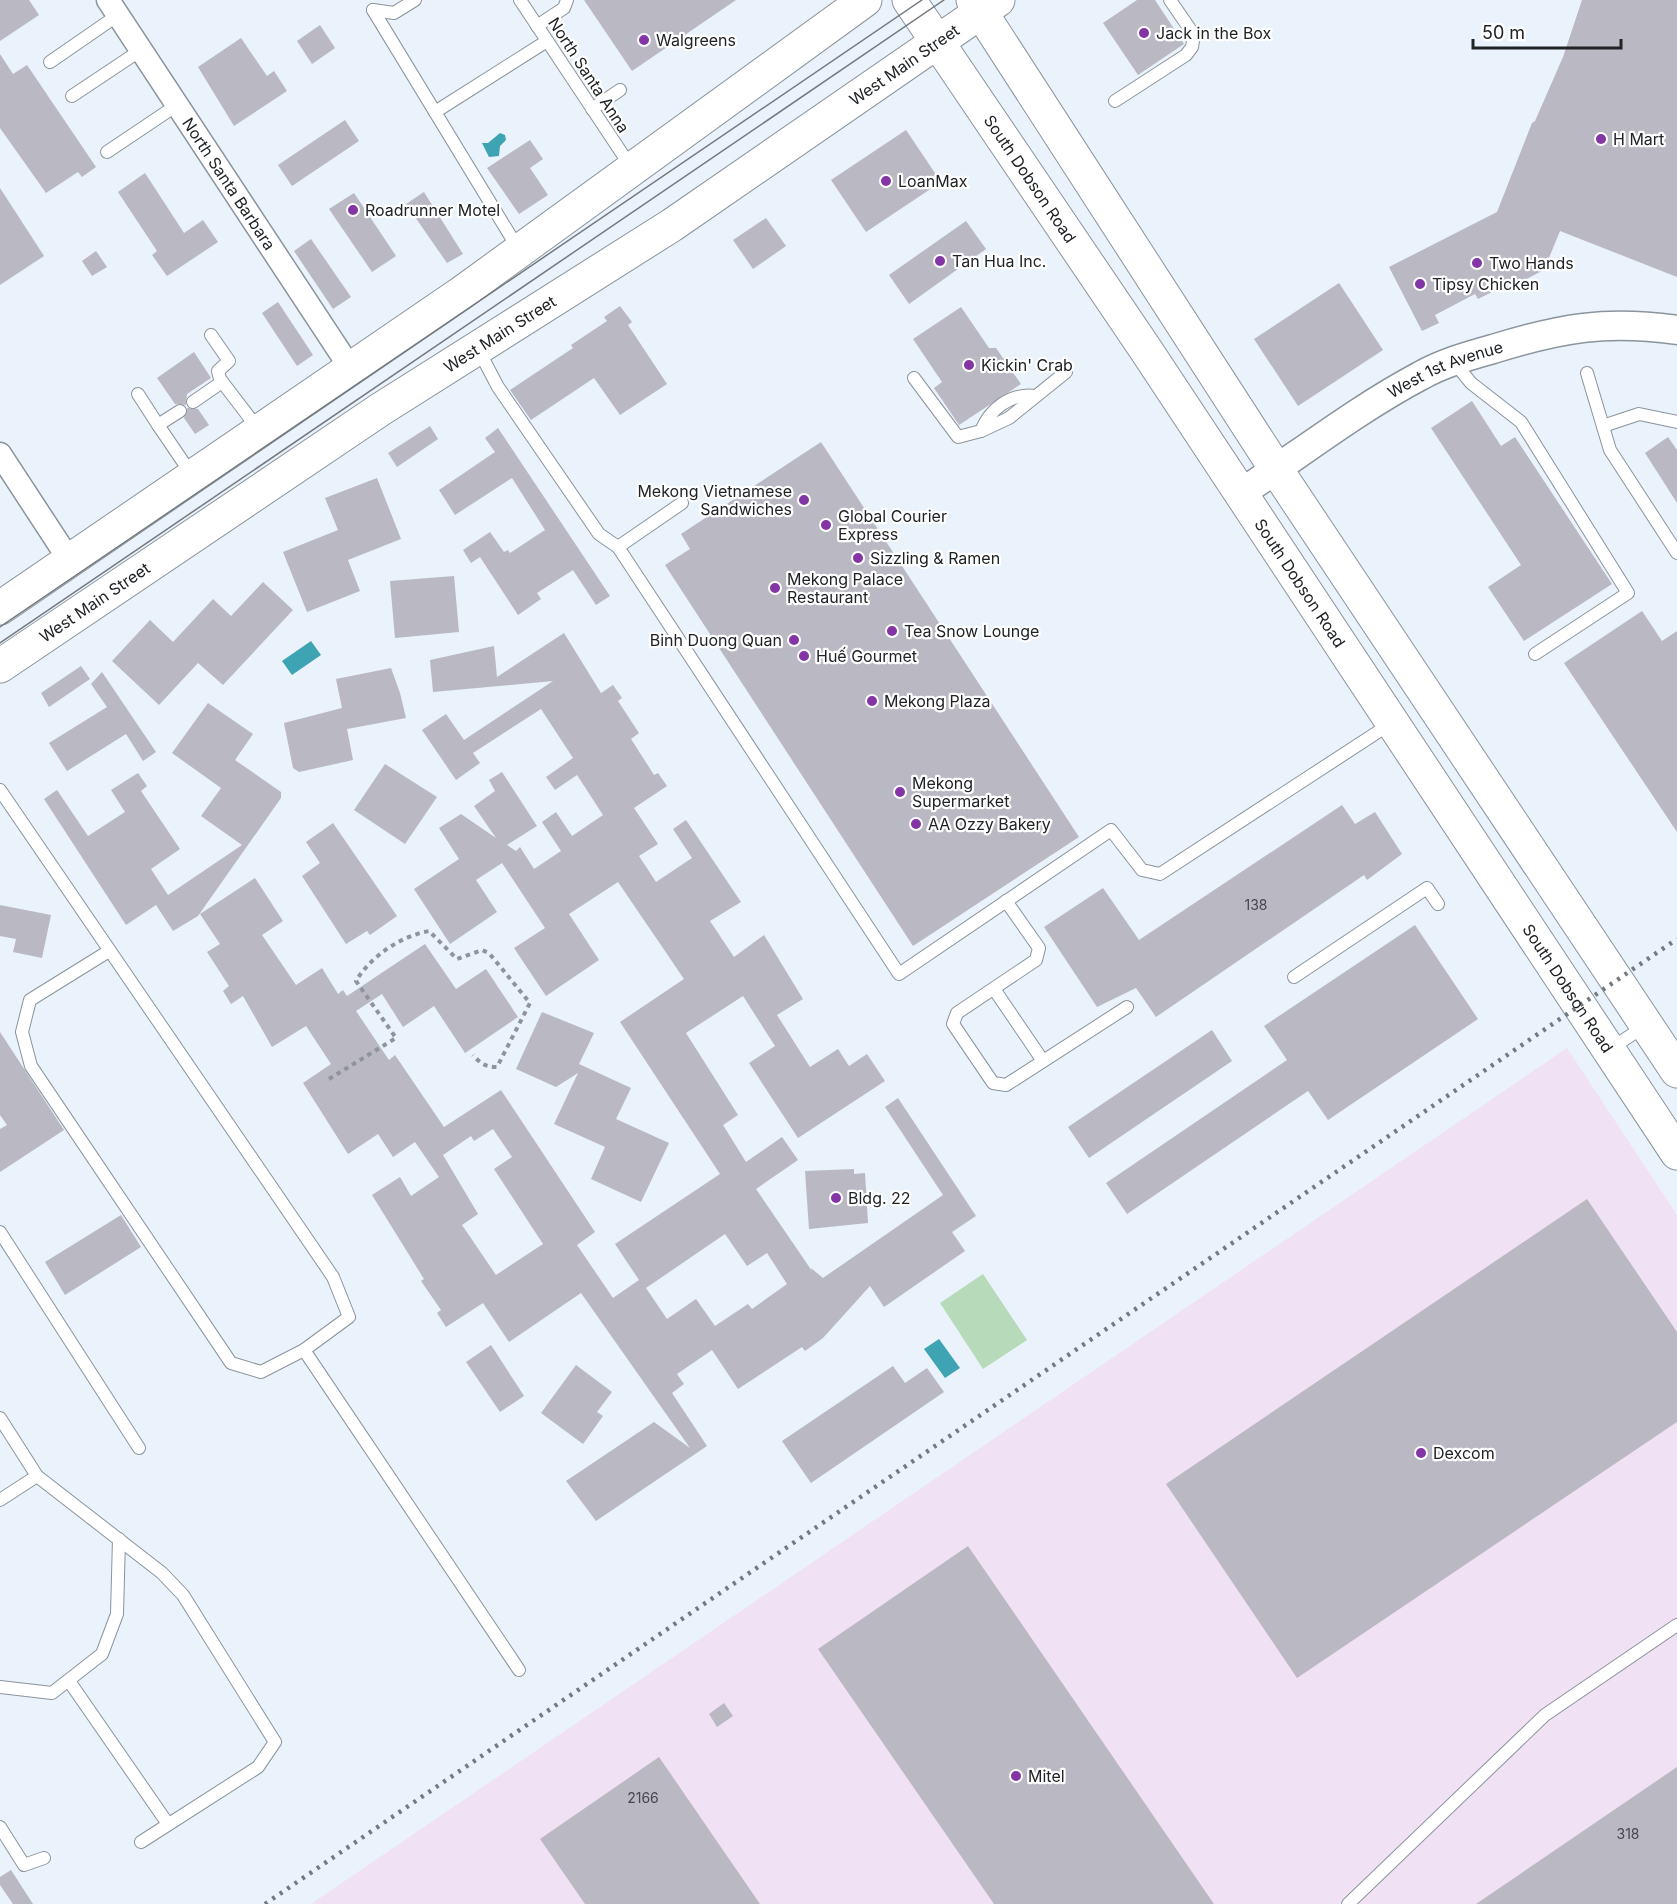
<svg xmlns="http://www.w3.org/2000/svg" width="1677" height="1904" font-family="Inter,sans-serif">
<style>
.industrial{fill:#f1e1f4}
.green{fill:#b7dbba}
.water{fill:#3ea3b2}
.building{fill:#bab8c3;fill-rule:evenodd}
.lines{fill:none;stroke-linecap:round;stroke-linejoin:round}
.service-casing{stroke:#8b949c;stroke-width:14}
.minor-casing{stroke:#8b949c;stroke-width:25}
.tertiary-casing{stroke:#8b949c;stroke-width:31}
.secondary-casing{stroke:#8b949c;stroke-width:35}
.primary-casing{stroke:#8b949c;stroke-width:35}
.path{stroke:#8e949b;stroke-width:4;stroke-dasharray:4.5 4.5;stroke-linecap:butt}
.service{stroke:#fff;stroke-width:12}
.minor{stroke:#fff;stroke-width:22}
.tertiary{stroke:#fff;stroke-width:28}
.secondary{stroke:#fff;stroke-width:33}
.primary{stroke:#fff;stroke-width:33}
.tram{stroke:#74797f;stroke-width:1.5}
.rail{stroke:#74797f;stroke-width:4.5;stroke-dasharray:3 6;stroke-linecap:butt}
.poi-dot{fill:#8335a5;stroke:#fff;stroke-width:2}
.labels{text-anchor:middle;stroke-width:4.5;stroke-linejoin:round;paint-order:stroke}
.number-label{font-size:14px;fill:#46484d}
.poi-label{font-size:16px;fill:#202326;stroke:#fff;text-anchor:start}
.street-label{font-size:16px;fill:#202326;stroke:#fff}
</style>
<rect width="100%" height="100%" fill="#eaf2fc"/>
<!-- industrial -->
<polygon class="industrial" points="1567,1048 1677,1215 1677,1904 311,1904"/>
<!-- green -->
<polygon class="green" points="983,1274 1027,1340 983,1369 940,1303"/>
<!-- water -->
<g class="water">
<polygon points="500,133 505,135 506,140 500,146 499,156 489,157 482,143 488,143"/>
<polygon points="311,641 321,655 292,675 282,661"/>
<polygon points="939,1339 960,1368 945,1378 924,1349"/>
</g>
<!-- building -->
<g class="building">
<polygon points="0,0 29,0 39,15 0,41"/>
<polygon points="584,0 736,0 632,71"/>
<polygon points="1137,0 1155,0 1184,44 1138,75 1103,23"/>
<polygon points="1582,0 1677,0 1677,277 1560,231 1544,270 1503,291 1502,287 1478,299 1475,294 1435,315 1439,323 1422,331 1389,267 1497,212 1532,123 1535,121 1563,57"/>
<polygon points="320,25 335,48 312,64 297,41"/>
<polygon points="241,38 267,76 274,71 287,91 234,126 198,67"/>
<polygon points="0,54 13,74 27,65 96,167 82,177 78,172 46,193 0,128"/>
<polygon points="345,120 359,141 292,186 278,165"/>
<polygon points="906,130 941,182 866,232 831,180"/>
<polygon points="530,140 543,159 530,168 548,195 519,214 487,168"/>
<polygon points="145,173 184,233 203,220 218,242 167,276 152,255 157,251 118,192"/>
<polygon points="0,188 44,256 0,285"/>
<polygon points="424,192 463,254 447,263 406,204"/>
<polygon points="354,193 396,256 372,272 329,209"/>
<polygon points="766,218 786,246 753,269 733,240"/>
<polygon points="966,221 986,249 909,304 889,275"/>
<polygon points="311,239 351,297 333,309 294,251"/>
<polygon points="96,251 107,267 92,276 82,261"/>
<polygon points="1339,283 1383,350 1298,406 1254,339"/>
<polygon points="278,302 313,355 297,366 262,313"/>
<polygon points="620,306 632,322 628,325 667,384 620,415 594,378 531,420 510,390 573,348 571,345 607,321 604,317"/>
<polygon points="961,307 989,348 996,348 1021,384 959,425 934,388 942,382 913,339"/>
<polygon points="194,352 211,378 187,394 186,405 175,404 157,378"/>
<polygon points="1472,401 1501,446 1515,437 1612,584 1524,641 1488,587 1521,565 1431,428"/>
<polygon points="187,408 198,409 209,425 195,434 184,418"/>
<polygon points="430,426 438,439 397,467 388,453"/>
<polygon points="498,428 610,596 596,605 573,570 537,593 541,599 518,615 480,557 471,563 463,550 490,532 504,552 508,550 510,553 545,530 512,478 455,515 439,490 495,452 485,438"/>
<polygon points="1668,437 1677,450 1677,503 1645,453"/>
<polygon points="821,442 1079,837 913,946 665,565 690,549 681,534"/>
<polygon points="377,478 401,539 348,560 360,591 307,612 283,552 338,530 325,498"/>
<polygon points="454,576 459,632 395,638 390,581"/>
<polygon points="263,582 293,610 223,685 198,663 159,705 112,661 150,620 173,642 213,599 231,616"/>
<polygon points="1642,611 1662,641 1677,631 1677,832 1564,663"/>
<path d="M564,633L601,693L613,685L622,698L618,701L639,733L631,739L654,775L658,773L667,786L634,808L658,844L639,856L656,882L692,858L673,829L686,820L741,902L710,921L734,957L764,935L803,999L777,1015L810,1067L838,1049L849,1066L867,1054L885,1081L798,1138L749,1063L775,1046L743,996L686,1033L738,1115L723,1125L746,1162L782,1137L798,1160L756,1189L812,1271L811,1268L823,1278L943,1195L885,1107L898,1098L976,1216L952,1232L965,1251L884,1307L870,1286L823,1338L805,1351L802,1347L738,1389L712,1350L677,1374L684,1384L672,1393L707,1446L596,1521L566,1481L654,1422L690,1448L581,1293L509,1342L483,1303L446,1327L437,1313L441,1310L421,1281L424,1279L372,1195L400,1177L411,1196L439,1177L415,1142L393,1157L378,1134L348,1154L303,1083L331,1064L306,1026L272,1047L243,996L231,1004L223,991L229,986L207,952L220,944L200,914L255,878L283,921L262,935L296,985L322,968L338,994L343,990L347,996L425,944L456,989L486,969L518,1017L465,1053L434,1006L403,1027L382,994L356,1011L389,1060L395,1055L444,1127L501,1090L595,1232L577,1245L613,1298L639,1280L615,1244L720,1174L620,1022L684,979L618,882L569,914L599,960L546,996L514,948L545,928L502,863L476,880L497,912L450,944L414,889L459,859L439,828L461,814L496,838L474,806L495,791L489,780L502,772L537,826L507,845L516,851L520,847L534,869L561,851L542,822L556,812L572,836L603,815L577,775L555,790L546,777L573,758L541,709L473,753L480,763L456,780L422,730L446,714L464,740L553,681L433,692L430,660L494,646L497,677ZM493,1129L512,1157L494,1169L543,1244L496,1275L462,1225L478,1214L443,1155L471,1136L474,1141ZM725,1234L747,1266L767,1253L787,1284L752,1309L748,1304L715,1326L696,1299L667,1319L646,1288Z"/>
<polygon points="81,666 90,679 49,707 41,693"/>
<polygon points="391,668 400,693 406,718 347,729 353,760 299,772 293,768 284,723 342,708 336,679"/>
<polygon points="102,672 156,752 143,761 126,734 67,771 49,743 107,707 91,684"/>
<polygon points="208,703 253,734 235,760 281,792 281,798 198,916 173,931 156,905 126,925 44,799 57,790 88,836 125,812 111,790 138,773 147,786 141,791 180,849 151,869 168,895 242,845 201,816 221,788 172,753"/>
<polygon points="385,764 437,797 405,844 354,810"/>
<polygon points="1342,805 1355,824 1375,812 1402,854 1367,880 1364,875 1156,1017 1136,988 1097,1007 1044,927 1103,888 1139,940"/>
<polygon points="333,823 397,916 370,935 367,931 346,944 302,876 320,863 306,842"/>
<polygon points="0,905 51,915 42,958 13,952 16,939 0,936"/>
<polygon points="1415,925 1478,1019 1328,1120 1308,1091 1127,1214 1106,1183 1287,1060 1264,1026"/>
<polygon points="542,1012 594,1033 579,1064 631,1088 616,1119 669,1143 641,1202 591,1179 605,1147 554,1124 578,1073 556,1087 516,1069"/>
<polygon points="1212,1030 1232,1061 1089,1158 1068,1127"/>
<polygon points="0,1032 64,1130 0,1172 0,1129 7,1125 0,1115"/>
<polygon points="854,1169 854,1174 865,1173 868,1223 809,1229 805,1171"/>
<polygon points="1587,1199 1677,1332 1677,1422 1297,1678 1166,1484"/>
<polygon points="121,1215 141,1247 65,1295 45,1262"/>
<polygon points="491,1345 524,1396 500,1412 466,1362"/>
<polygon points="576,1365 612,1392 597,1412 603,1416 583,1444 541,1413"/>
<polygon points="893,1366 905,1383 927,1368 944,1392 811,1483 782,1441"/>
<polygon points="968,1546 1214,1904 994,1904 818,1649"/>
<polygon points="724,1703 733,1716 717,1727 709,1714"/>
<polygon points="659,1757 760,1904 585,1904 540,1839"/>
<polygon points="1677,1767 1677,1904 1476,1904"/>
<polygon points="11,1870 33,1904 13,1904 0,1885 0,1877"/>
</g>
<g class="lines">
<!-- service casing -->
<g class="service-casing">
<g id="service">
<polyline points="520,0 631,167"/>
<polyline points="373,10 519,250"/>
<polyline points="373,10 394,13 415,0"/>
<polyline points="537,26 564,8 567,0"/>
<polyline points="50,62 118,15"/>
<polyline points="72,96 141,50"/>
<polyline points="1115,101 1186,55 1192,47 1194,35 1170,0"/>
<polyline points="592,109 620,90"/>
<polyline points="435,112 547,41"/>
<polyline points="107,152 177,105"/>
<polyline points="211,335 229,361 218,371 220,379 259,430"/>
<polyline points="478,349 498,387 599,534 618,547"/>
<polyline points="1454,362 1471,383 1521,422 1628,593 1535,654"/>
<polyline points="1587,373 1610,450 1677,553"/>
<polyline points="914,378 958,437 981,431 1009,418 1066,372"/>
<polyline points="138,394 158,425"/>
<polyline points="193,402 222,382"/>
<polyline points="180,411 158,425 192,475"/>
<polyline points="1603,426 1639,414 1677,422"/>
<path d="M981,431C990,409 1010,393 1035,396"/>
<polyline points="682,503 618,547 899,974 1111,830 1142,870 1160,874 1390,724"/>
<polyline points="0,790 333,1277 349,1317 304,1350 261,1372 231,1363 31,1066 22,1032 30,1000 109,951"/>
<polyline points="1006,901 1039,948 1036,960 957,1013 953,1024 993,1083 1006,1085 1127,1007"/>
<polyline points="1294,977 1427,888 1438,904"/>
<polyline points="994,989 1043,1061"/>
<polyline points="1610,1049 1645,1026"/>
<polyline points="0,1232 139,1448"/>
<polyline points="304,1350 519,1670"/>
<polyline points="0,1418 37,1476 162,1573 183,1595 275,1742 258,1767 141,1842"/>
<polyline points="0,1500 37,1476"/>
<polyline points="69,1681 168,1824"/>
<polyline points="0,1687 52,1693 102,1654 117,1614 119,1539"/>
<polyline points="0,1827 24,1865 44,1858"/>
<polyline points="1348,1904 1545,1715 1677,1625"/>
</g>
</g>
<!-- minor casing -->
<g class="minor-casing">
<g id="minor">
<path id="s1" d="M108,0L351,369"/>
<polyline points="0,454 70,561"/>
</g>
</g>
<!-- tertiary casing -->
<g class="tertiary-casing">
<g id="tertiary">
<path id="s2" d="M1241,493C1300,454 1358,409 1420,376C1443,363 1468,356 1493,349C1561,328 1606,320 1677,330"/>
</g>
</g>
<!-- secondary casing -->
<g class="secondary-casing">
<g id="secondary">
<path id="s3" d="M909,0L1146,350L1677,1153"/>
<polyline points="973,0 1276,469 1677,1071"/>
</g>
</g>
<!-- primary casing -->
<g class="primary-casing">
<g id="primary">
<polyline points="0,608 460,294 865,0"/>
<path id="s4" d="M0,666L381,409L672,225L998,0"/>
</g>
</g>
<!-- path -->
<path class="path" d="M329,1079L396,1038L356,981C371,956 401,936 429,931L457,959L482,950L489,953L530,1003L497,1067C485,1067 480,1063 473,1055"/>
<!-- service -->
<use href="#service" class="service"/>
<!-- minor -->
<use href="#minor" class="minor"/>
<!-- tertiary -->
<use href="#tertiary" class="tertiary"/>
<!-- secondary -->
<use href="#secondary" class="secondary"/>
<!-- primary -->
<use href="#primary" class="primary"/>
<!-- tram -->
<g class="tram">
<polyline points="0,627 922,0"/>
<polyline points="0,643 944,0"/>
</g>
<!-- rail -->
<polyline class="rail" points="265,1904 1677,939"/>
</g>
<!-- markers -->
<g class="poi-dot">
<circle cx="1144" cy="33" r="6"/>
<circle cx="644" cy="40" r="6"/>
<circle cx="1601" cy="139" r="6"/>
<circle cx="886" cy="181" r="6"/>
<circle cx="353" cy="210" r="6"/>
<circle cx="940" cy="261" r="6"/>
<circle cx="1477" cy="263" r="6"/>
<circle cx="1420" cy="284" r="6"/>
<circle cx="969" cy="365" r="6"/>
<circle cx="804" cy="500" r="6"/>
<circle cx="826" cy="525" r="6"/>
<circle cx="858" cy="558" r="6"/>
<circle cx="775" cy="588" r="6"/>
<circle cx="892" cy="631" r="6"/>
<circle cx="794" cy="640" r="6"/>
<circle cx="804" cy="656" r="6"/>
<circle cx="872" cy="701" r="6"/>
<circle cx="900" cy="792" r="6"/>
<circle cx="916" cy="824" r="6"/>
<circle cx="836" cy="1198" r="6"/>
<circle cx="1421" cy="1453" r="6"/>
<circle cx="1016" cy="1776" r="6"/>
</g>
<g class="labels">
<!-- number labels -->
<g class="number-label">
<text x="1256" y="910">138</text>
<text x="643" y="1803">2166</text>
<text x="1628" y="1839">318</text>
</g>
<!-- poi labels -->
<g class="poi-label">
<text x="1156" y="39">Jack in the Box</text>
<text x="656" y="46">Walgreens</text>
<text x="1613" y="145">H Mart</text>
<text x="898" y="187">LoanMax</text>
<text x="365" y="216">Roadrunner Motel</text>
<text x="952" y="267">Tan Hua Inc.</text>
<text x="1489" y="269">Two Hands</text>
<text x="1432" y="290">Tipsy Chicken</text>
<text x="981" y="371">Kickin' Crab</text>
<text x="792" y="497" text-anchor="end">Mekong Vietnamese<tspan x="792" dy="18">Sandwiches</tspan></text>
<text x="838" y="522">Global Courier<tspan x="838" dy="18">Express</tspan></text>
<text x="870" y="564">Sizzling &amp; Ramen</text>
<text x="787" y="585">Mekong Palace<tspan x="787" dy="18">Restaurant</tspan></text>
<text x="904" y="637">Tea Snow Lounge</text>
<text x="782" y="646" text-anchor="end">Binh Duong Quan</text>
<text x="816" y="662">Huế Gourmet</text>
<text x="884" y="707">Mekong Plaza</text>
<text x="912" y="789">Mekong<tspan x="912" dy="18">Supermarket</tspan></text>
<text x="928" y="830">AA Ozzy Bakery</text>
<text x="848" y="1204">Bldg. 22</text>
<text x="1433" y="1459">Dexcom</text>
<text x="1028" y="1782">Mitel</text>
</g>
<!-- street labels -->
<g class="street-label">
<text dy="6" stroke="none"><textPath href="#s4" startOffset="1086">West Main Street</textPath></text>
<text transform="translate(589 75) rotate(57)" y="6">North Santa Anna</text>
<text dy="6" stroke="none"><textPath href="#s3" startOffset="216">South Dobson Road</textPath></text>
<text dy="6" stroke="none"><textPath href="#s1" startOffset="220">North Santa Barbara</textPath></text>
<text dy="6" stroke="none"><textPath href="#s4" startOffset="600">West Main Street</textPath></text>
<text dy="6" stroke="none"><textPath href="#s2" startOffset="240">West 1st Avenue</textPath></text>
<text dy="6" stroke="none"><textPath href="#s3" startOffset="702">South Dobson Road</textPath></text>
<text dy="6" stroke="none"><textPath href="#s4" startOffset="114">West Main Street</textPath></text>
<text dy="6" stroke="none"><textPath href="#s3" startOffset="1188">South Dobson Road</textPath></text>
</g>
</g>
<!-- scale -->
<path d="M1473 39v9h148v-9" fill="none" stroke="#202326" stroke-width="3"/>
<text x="1482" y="39" font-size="18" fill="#202326" stroke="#ffffff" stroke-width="4.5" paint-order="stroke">50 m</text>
</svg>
